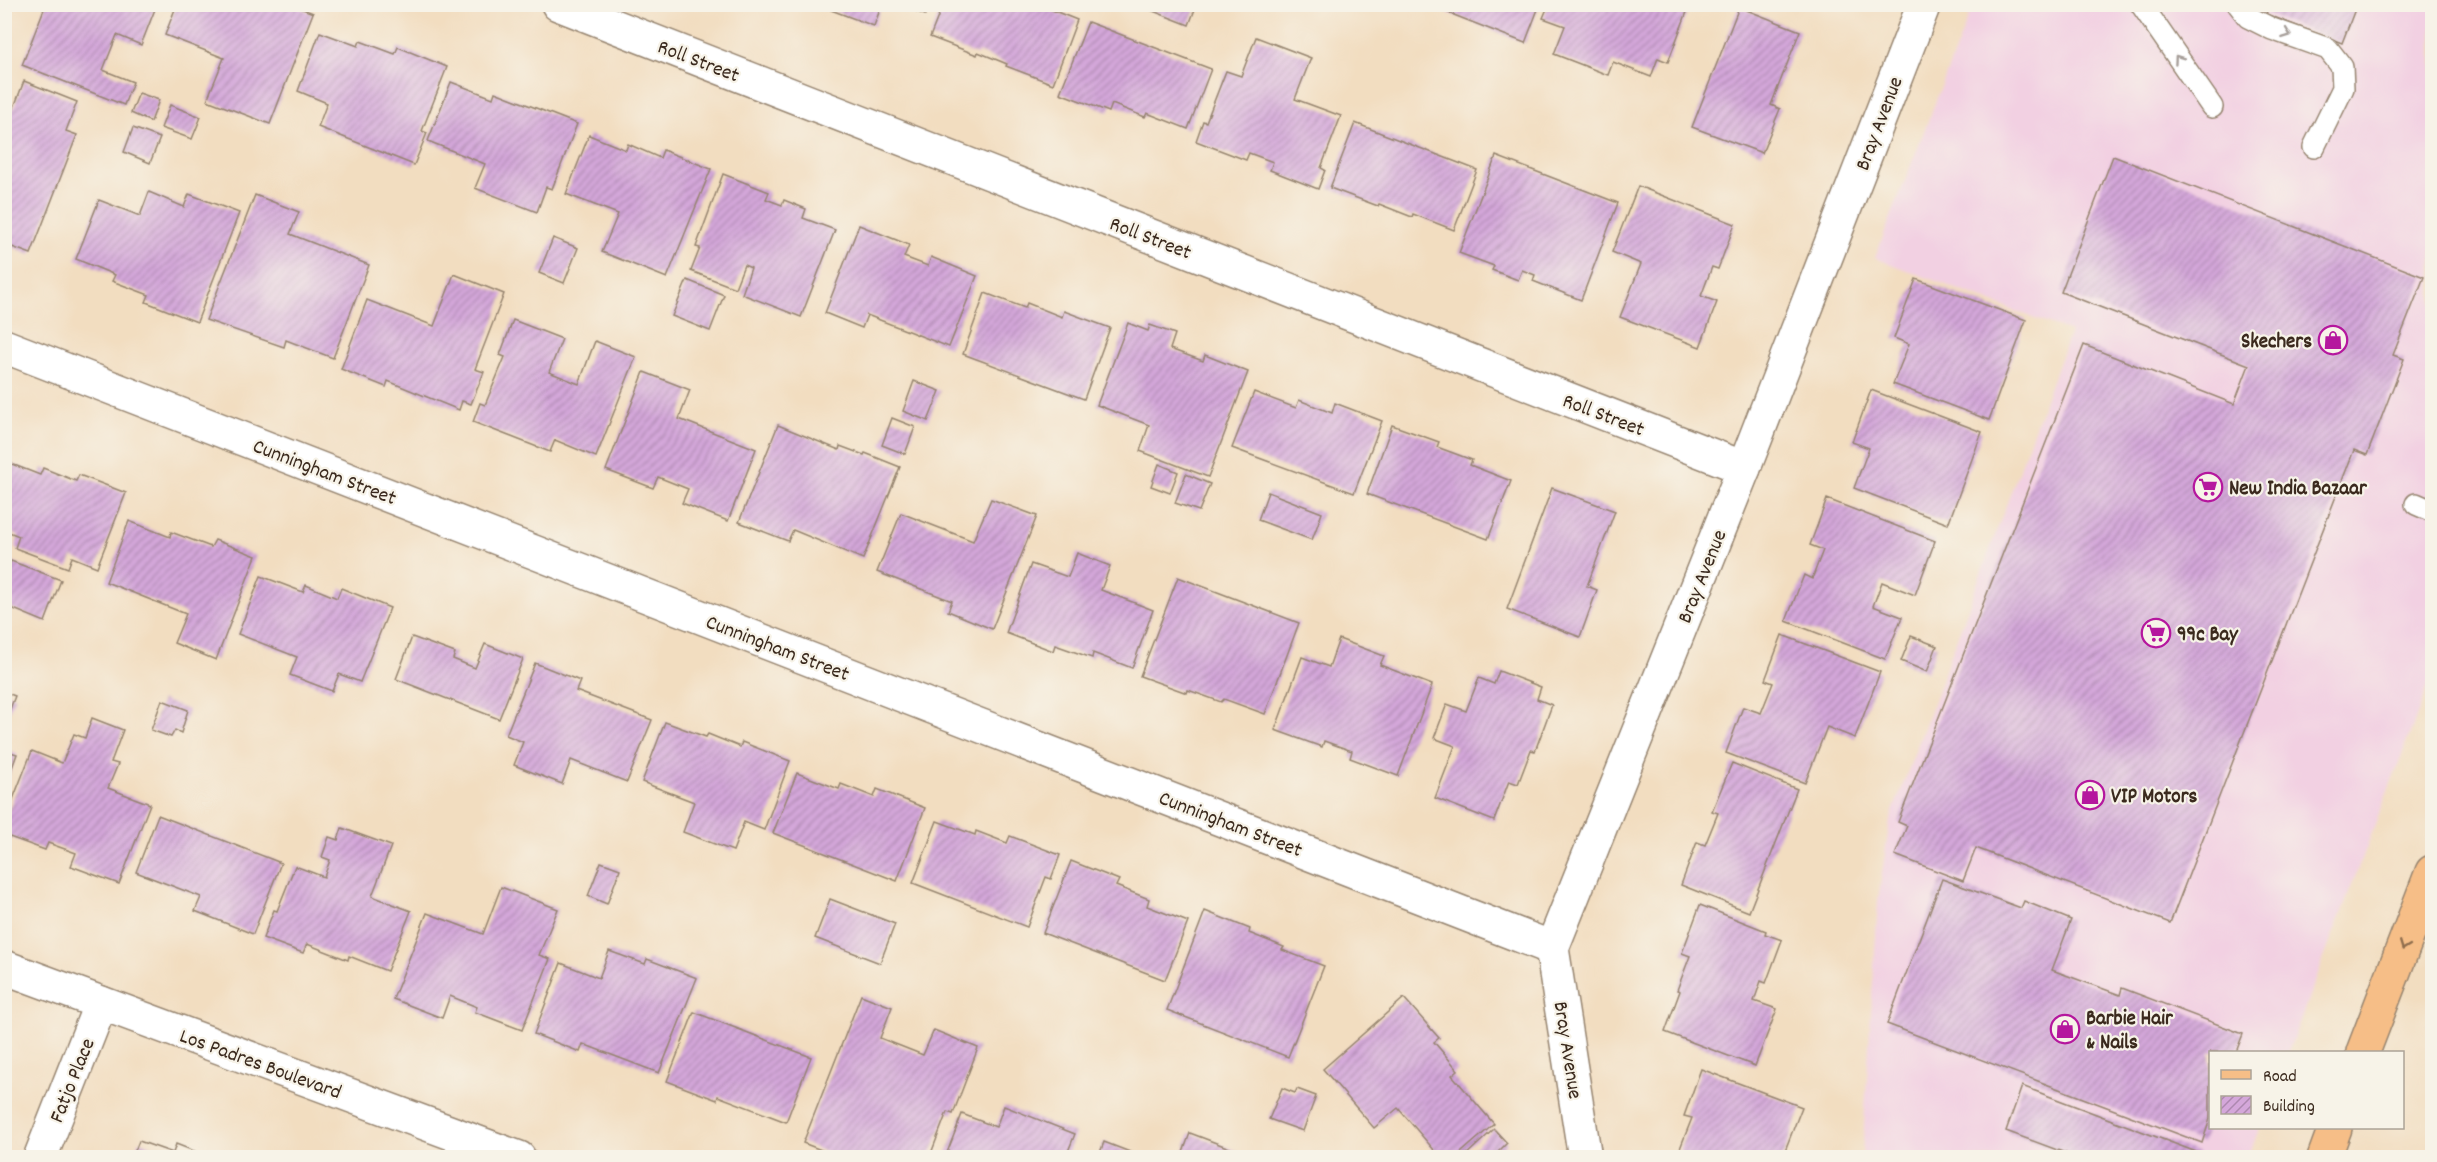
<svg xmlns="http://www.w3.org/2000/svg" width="2437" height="1162" font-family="Dekko,sans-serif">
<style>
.built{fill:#f2d0e2}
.building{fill:url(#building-hatch)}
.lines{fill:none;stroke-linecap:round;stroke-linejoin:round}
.service-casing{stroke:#96846f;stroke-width:24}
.minor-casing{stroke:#96846f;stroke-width:36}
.tertiary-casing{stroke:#96846f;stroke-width:36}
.primary-casing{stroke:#96846f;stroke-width:36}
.service{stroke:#fff;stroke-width:21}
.minor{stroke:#fff;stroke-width:33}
.tertiary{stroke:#fff;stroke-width:33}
.primary{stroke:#f6be87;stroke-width:33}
.oneway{stroke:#a79f9a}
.oneway2{stroke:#8f6d4d}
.labels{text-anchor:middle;stroke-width:4.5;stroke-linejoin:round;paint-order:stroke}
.street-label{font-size:21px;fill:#3b2a1e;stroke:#f7f3e8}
.poi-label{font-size:21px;font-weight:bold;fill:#3b2a1e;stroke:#f7f3e8;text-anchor:start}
</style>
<defs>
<pattern id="building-hatch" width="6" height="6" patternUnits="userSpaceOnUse" patternTransform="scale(1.5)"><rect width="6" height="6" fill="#d4a7da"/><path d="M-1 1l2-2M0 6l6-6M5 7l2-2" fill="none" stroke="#ad88b0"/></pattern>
</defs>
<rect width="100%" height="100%" fill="#f7f3e8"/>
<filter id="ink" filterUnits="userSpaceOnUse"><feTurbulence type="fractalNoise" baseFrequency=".0167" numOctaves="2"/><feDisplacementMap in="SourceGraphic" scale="12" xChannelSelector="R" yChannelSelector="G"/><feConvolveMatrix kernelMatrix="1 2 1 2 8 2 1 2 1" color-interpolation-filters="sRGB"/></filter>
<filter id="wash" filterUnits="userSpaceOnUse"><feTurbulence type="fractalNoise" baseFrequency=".008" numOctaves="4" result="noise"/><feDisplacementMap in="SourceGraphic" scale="24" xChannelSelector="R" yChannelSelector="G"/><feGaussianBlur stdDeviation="1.35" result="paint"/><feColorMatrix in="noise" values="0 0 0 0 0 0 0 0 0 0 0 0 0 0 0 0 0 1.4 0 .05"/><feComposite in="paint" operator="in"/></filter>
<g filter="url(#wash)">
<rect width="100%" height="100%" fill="#f2ddc0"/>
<!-- built -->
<polygon class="built" points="1973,5 2432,5 2432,676 2288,1052 2210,1052 2210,1128 2260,1128 2248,1157 1862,1158 1878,901 1890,820 2070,332 1875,258"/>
<g id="blocks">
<!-- building -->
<g class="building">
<polygon points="46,4 157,4 141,45 117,35 103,70 133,82 124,105 22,65"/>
<polygon points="177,4 290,4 313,13 270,124 207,100 224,58 165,35"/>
<polygon points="833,4 882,4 874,26 831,10"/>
<polygon points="898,4 929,4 925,15"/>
<polygon points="943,4 1049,4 1047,8 1077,20 1053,84 1006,66 1007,64 978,52 977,55 930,37"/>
<polygon points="1135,4 1197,4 1189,25"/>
<polygon points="1426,4 1540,4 1525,43"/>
<polygon points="1549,4 1690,4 1668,62 1658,58 1651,77 1613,62 1608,75 1554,54 1565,26 1543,18"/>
<polygon points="2270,4 2357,4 2342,43 2266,14"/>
<polygon points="1739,7 1800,31 1771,105 1780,109 1762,153 1692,127"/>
<polygon points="1088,22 1211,69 1188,129 1147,113 1145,117 1112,104 1109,112 1060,93"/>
<polygon points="320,32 358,46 360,41 395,54 398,47 447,67 422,131 427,133 414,165 318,127 327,103 298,91"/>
<polygon points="1256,37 1311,58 1295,99 1341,116 1321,168 1325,170 1318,189 1270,170 1273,162 1249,153 1246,160 1196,141 1203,121 1206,122 1226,71 1241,76"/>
<polygon points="24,81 77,102 66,131 77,135 31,254 4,244 4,107 13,110"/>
<polygon points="451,82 493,98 495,92 577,124 552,189 546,187 537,212 475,188 485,164 428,141"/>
<polygon points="139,93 159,100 151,122 131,113"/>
<polygon points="170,105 201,117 192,139 161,128"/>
<polygon points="1355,123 1477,170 1454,230 1413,214 1412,217 1379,204 1378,206 1330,188"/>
<polygon points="133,128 160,138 150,163 124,152"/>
<polygon points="589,135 626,150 628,144 660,158 663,150 711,169 667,278 602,252 618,214 566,194"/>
<polygon points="1496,156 1618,203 1581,300 1533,281 1535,275 1522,270 1518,280 1492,270 1494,266 1459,253"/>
<polygon points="2113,156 2424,277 2393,355 2404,359 2367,455 2354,450 2170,923 1976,848 1963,881 1895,855 1907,826 1898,822 2084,345 2234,404 2249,365 2061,292"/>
<polygon points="723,174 769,192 766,199 782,205 784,200 806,209 803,218 835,230 801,317 742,294 751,268 744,265 735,288 691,271 700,248 696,247"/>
<polygon points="1638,186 1735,224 1718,269 1712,267 1701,296 1717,302 1700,347 1620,317 1641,264 1612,252"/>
<polygon points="149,192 184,207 189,194 239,213 197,322 146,302 149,295 112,281 115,275 76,259 99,200 140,216"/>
<polygon points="255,195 299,212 290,234 369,265 333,358 286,340 284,347 206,320"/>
<polygon points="859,225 909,245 904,257 928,266 931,257 977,276 949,347 867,315 862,328 825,313"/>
<polygon points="553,238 578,248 564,283 539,273"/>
<polygon points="454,274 504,294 475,369 484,372 471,404 462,401 459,410 388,381 386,387 341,369 367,300 434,326"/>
<polygon points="1916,279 2026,320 1989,420 1893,384 1909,344 1894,338"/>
<polygon points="687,280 724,295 710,331 672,316"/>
<polygon points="985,293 1025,308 1027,303 1062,317 1064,311 1110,328 1084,399 963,354"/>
<polygon points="513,320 562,339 549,372 579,384 595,341 636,357 596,457 555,440 550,452 473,422 480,403 485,405 505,357 500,355"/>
<polygon points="1128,323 1148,331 1150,325 1175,334 1170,349 1203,361 1205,355 1248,372 1208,477 1140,451 1149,425 1097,405"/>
<polygon points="644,372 690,390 679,419 756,449 728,521 682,503 688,489 658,477 653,488 606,470"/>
<polygon points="914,381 940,391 928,421 903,411"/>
<polygon points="1871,390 1982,432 1948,524 1854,488 1869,448 1852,442"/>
<polygon points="1254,392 1296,408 1299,400 1332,413 1335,403 1382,421 1354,493 1232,448"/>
<polygon points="892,418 915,427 905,454 882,445"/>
<polygon points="778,425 839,450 840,446 864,455 865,453 900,467 863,559 793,530 788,541 739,522"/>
<polygon points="1392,425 1439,442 1437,447 1472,460 1470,465 1511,481 1488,539 1367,494"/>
<polygon points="4,461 40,475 43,468 76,481 79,475 126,493 97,567 72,557 68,568 15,548 19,536 4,530"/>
<polygon points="1159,464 1178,472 1170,493 1151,486"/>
<polygon points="1186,474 1210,484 1199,511 1175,503"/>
<polygon points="1552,488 1615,511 1587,586 1597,590 1580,637 1507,609"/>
<polygon points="1268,492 1322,513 1312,540 1258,520"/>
<polygon points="991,499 1037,516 992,629 948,611 952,601 877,572 901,513 973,541"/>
<polygon points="1827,499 1935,541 1915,595 1882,582 1873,606 1902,617 1885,659 1786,621 1804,575 1812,579 1823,550 1810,545"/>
<polygon points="129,521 170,537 171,532 211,547 215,540 256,556 216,660 174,643 186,614 106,582"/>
<polygon points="1077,553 1110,566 1101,590 1153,610 1132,668 1093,653 1092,658 1055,645 1053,651 1006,633 1031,564 1068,577"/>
<polygon points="11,561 61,580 45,622 4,605 4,578"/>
<polygon points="261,576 303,592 306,585 337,598 341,588 390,608 360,682 339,674 332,691 290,675 297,657 238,634"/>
<polygon points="1178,577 1299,623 1265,714 1224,699 1221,702 1188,690 1187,693 1140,676"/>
<polygon points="1782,635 1880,672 1855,738 1827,727 1805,783 1726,753 1743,707 1761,713 1773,683 1765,680"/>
<polygon points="1911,636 1937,646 1927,672 1901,661"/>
<polygon points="412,637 455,653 453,659 475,668 485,644 523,659 499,719 396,679"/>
<polygon points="1339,639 1384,656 1380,665 1432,685 1398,776 1350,758 1352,751 1324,741 1322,747 1275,730 1302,657 1329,667"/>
<polygon points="535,663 580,681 576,691 652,720 627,782 571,760 562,784 514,765 523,742 506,735"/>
<polygon points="1499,671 1541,687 1537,699 1552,705 1535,751 1531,750 1518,784 1509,781 1494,821 1435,798 1455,746 1434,738 1447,704 1466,711 1479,678 1494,684"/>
<polygon points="4,692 15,696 5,722 4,722"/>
<polygon points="162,700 188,710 181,733 175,730 171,737 151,730"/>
<polygon points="92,718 123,730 111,762 118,764 108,788 150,804 119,884 71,866 76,853 48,843 45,850 4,835 4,822 32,751 62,763 74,734 85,738"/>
<polygon points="665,722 706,737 708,734 740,747 742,742 790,761 764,830 744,822 733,851 683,832 694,802 642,782"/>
<polygon points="4,750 17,754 5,787 4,787"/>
<polygon points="1732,763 1797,789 1749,912 1681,885 1697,842 1705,845 1718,813 1712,811"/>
<polygon points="797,773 839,789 841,784 874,797 877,789 925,808 897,881 773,833"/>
<polygon points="158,815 281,863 253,934 195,911 201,897 136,872"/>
<polygon points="937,821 975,835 976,831 1007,843 1010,836 1060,855 1051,879 1046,877 1027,927 913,883"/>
<polygon points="342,828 391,846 372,896 411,911 387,971 349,956 348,960 307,944 303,953 263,938 274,910 277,911 295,866 324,877 330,860 322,857 329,837 338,840"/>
<polygon points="1071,861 1119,880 1116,886 1149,899 1147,906 1188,922 1165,980 1043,933"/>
<polygon points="601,862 620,869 607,904 588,896"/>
<polygon points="1942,879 2021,908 2024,901 2071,920 2052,970 2120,995 2122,988 2243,1034 2236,1052 2210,1052 2210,1119 2202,1143 1887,1024"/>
<polygon points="501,887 558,909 539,955 550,959 522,1030 475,1012 477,1007 450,996 442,1018 393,999 427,913 483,934"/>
<polygon points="830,899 895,924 880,963 815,938"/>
<polygon points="1700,905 1766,931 1765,934 1782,940 1766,983 1761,981 1754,1001 1777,1009 1755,1066 1665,1032 1680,991 1677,990 1690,956 1682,953"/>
<polygon points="1205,911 1250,929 1249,933 1284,947 1282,950 1324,966 1288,1057 1167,1010"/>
<polygon points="609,951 645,964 647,959 697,978 659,1073 583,1044 580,1052 534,1034 561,963 599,978"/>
<polygon points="861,995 892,1007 880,1038 923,1055 934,1030 978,1048 953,1114 947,1112 930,1156 935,1158 842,1158 803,1143"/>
<polygon points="1404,998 1439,1038 1434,1042 1458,1070 1452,1075 1494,1124 1455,1158 1441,1158 1398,1108 1374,1128 1323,1069"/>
<polygon points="694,1012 811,1057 786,1122 718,1096 717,1100 667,1081"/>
<polygon points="1701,1069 1802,1107 1782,1158 1680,1158 1682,1152 1679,1151 1692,1118 1684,1116"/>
<polygon points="2022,1086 2199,1153 2197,1158 2067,1158 2068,1154 2006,1131"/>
<polygon points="1282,1088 1295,1093 1297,1089 1316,1096 1303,1131 1269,1119"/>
<polygon points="1004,1106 1075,1134 1067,1154 1075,1158 945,1158 962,1114 996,1127"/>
<polygon points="1494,1129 1507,1143 1492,1158 1463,1158"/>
<polygon points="1190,1133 1240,1152 1238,1158 1181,1158"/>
<polygon points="139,1141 173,1153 176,1144 212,1158 132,1158"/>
<polygon points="1104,1142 1143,1157 1143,1158 1098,1158"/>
</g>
</g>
</g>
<g filter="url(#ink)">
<use href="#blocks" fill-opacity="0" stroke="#96846f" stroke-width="1.5"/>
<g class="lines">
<!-- service casing -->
<g class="service-casing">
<g id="service">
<polyline points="2141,4 2212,107"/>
<polyline points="2238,4 2248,17 2272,29 2328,49 2342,67 2343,88 2314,147"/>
<polyline points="2416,504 2432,511"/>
</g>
</g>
<!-- minor casing -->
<g class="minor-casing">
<g id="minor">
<polyline points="558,4 1744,468"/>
<polyline points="4,346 1552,948"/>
<polyline points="40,1158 101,1003"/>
<polyline points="1585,1158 1552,948 1744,468 1924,4"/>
</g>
</g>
<!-- tertiary casing -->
<g class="tertiary-casing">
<polyline id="tertiary" points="4,967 519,1158"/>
</g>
<!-- primary casing -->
<g class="primary-casing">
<g id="primary">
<polyline points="2363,1052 2432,872"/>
<polyline points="2324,1158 2335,1128"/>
</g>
</g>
<!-- service -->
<use href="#service" class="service"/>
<!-- minor -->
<use href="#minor" class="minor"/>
<!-- tertiary -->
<use href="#tertiary" class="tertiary"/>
<!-- primary -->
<use href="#primary" class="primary"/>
</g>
<!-- one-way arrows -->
<defs><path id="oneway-chevron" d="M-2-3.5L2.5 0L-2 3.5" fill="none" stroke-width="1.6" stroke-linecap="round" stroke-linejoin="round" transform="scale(1.5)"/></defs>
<g class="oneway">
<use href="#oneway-chevron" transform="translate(2287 34) rotate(20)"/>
<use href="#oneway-chevron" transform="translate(2178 59) rotate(-125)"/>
</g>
<use class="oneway2" href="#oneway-chevron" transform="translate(2404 946) rotate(111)"/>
</g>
<!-- icons -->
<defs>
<g id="shop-ring" transform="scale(1.5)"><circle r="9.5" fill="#f7f3e8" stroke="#b5179e" stroke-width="1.5"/><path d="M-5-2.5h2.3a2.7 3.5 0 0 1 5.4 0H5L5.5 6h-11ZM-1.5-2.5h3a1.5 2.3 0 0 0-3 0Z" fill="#b5179e"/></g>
<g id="supermarket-ring" transform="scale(1.5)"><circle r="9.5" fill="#f7f3e8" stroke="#b5179e" stroke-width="1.5"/><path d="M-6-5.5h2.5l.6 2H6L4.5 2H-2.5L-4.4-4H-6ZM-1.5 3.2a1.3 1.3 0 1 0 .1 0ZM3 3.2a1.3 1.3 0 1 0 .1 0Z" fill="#b5179e"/></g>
</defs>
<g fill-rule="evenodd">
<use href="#shop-ring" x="2333" y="340"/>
<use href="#supermarket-ring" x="2208" y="487"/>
<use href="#supermarket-ring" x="2156" y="633"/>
<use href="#shop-ring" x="2090" y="795"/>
<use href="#shop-ring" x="2065" y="1029"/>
</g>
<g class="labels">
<!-- street labels -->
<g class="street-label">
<text transform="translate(699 60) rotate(21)" y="7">Roll Street</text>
<text transform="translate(1878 123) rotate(-69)" y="7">Bray Avenue</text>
<text transform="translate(1151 237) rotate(21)" y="7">Roll Street</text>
<text transform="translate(1604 414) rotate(21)" y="7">Roll Street</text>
<text transform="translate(325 471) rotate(21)" y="7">Cunningham Street</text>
<text transform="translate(1701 576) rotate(-68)" y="7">Bray Avenue</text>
<text transform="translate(778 647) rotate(21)" y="7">Cunningham Street</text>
<text transform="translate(1231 823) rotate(21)" y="7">Cunningham Street</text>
<text transform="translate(1569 1050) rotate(81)" y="7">Bray Avenue</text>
<text transform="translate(261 1063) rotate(20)" y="7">Los Padres Boulevard</text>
<text transform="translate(71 1080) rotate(-68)" y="7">Fatjo Place</text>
</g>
<!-- poi labels -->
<g class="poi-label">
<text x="2312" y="347" text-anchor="end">Skechers</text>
<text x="2229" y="494">New India Bazaar</text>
<text x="2177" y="640">99c Bay</text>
<text x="2111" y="802">VIP Motors</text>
<text x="2086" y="1024">Barbie Hair<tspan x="2086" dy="24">&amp; Nails</tspan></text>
</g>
</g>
<!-- margin -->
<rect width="2437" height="1162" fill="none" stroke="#f7f3e8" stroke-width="24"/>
<!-- legend -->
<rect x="2209" y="1051" width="195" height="78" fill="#f7f3e8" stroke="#aca397" stroke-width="1.5"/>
<rect x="2221" y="1070" width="30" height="9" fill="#f6be87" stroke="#aca397" stroke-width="1.5"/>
<text x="2263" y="1081" font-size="18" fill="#3b2a1e">Road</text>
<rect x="2221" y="1096" width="30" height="18" fill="url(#building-hatch)" stroke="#aca397" stroke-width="1.5"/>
<text x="2263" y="1111" font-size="18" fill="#3b2a1e">Building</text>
</svg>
